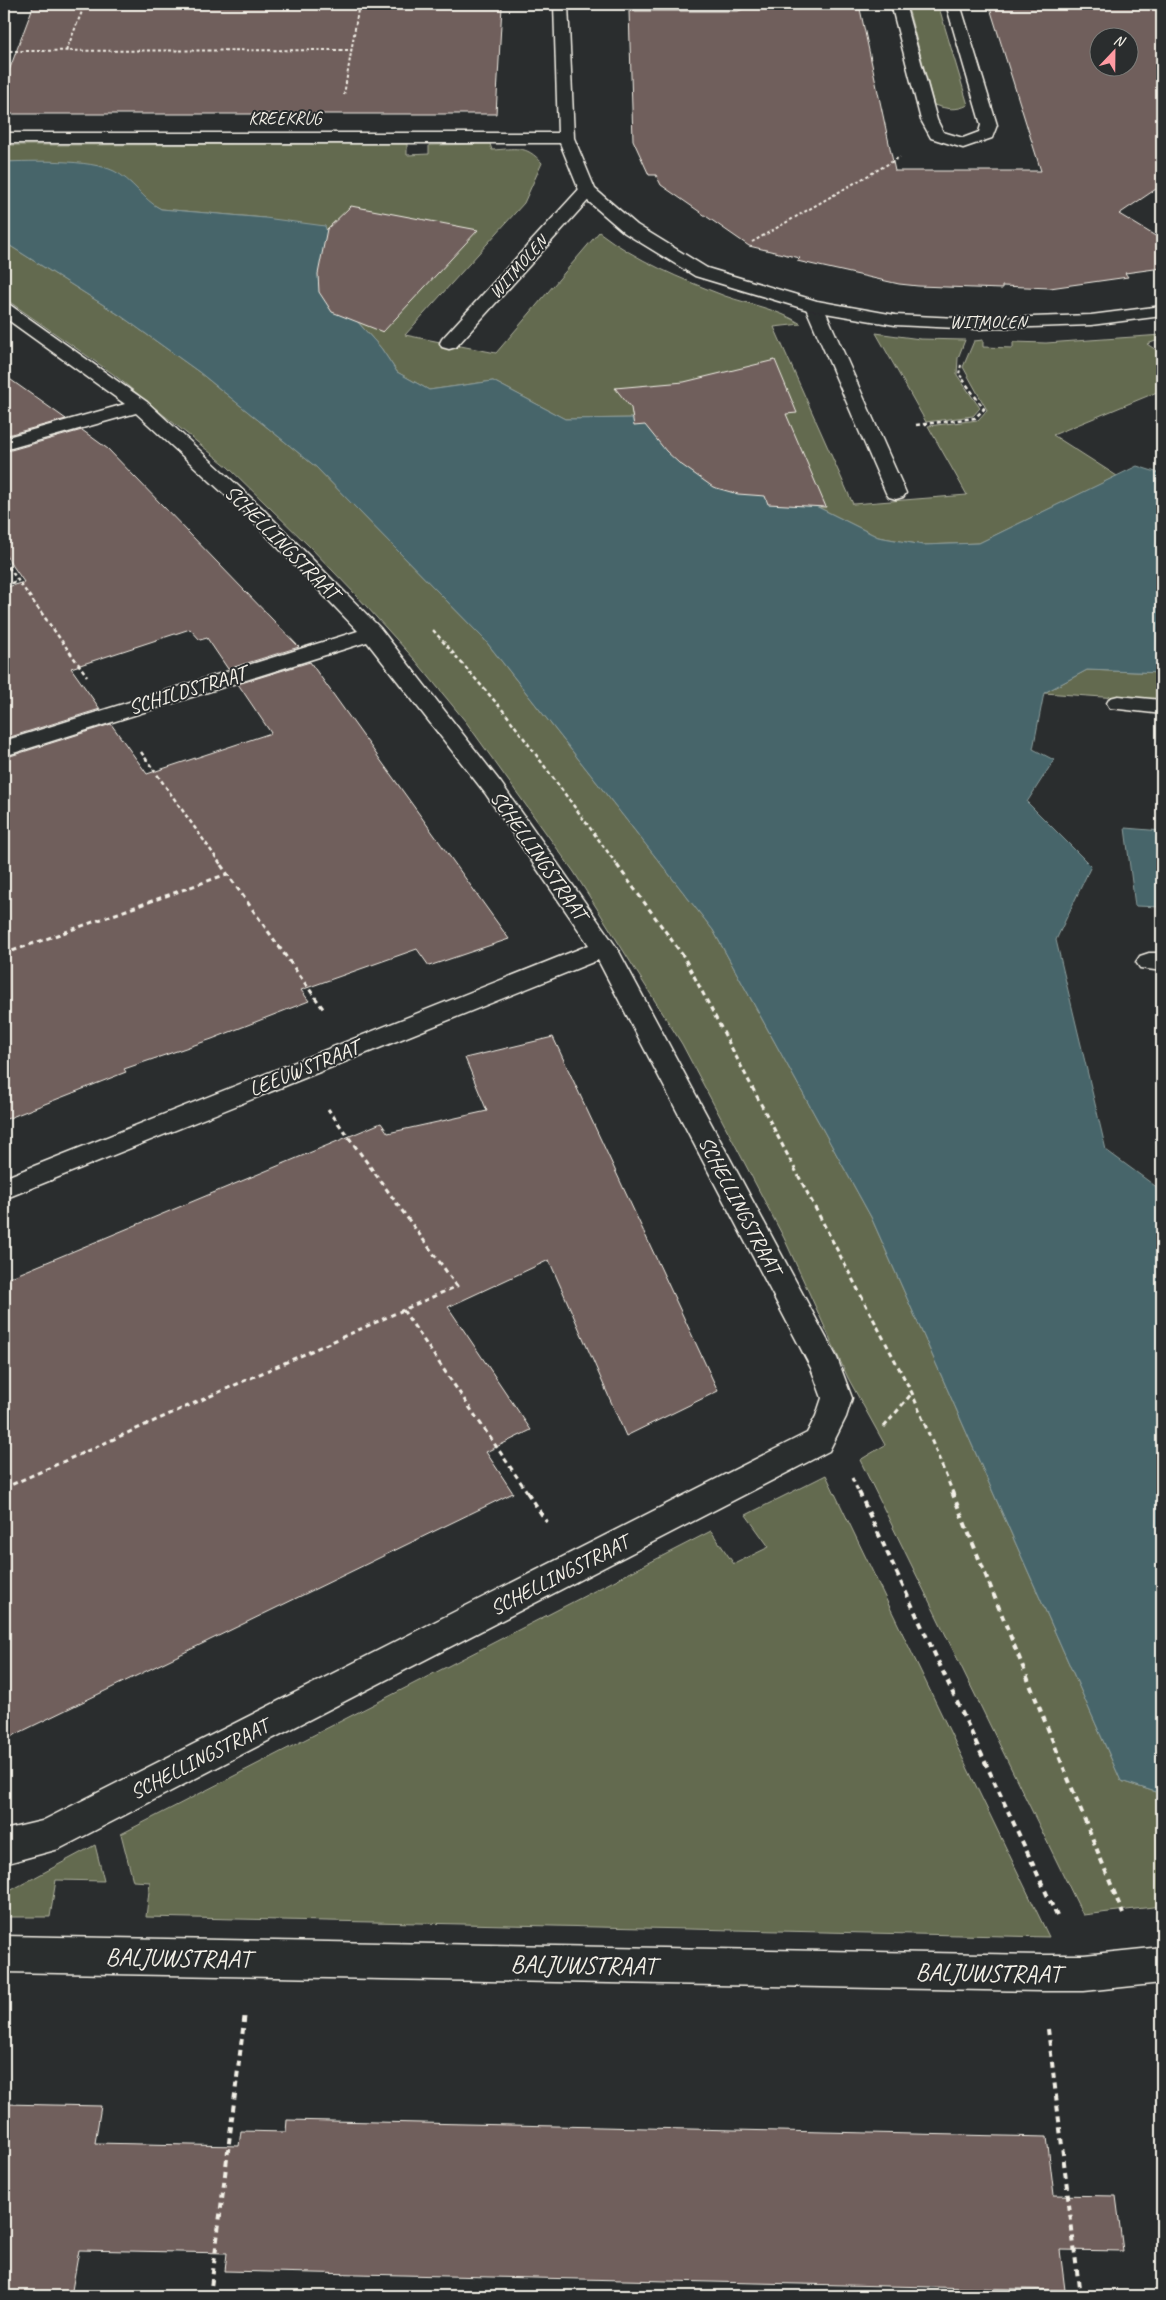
<svg xmlns="http://www.w3.org/2000/svg" width="1166" height="2300" font-family="Caveat,sans-serif">
<style>
.green{fill:#646b50;stroke:#acae9c}
.water{fill:#47656a;stroke:#8c9d9c}
.building{fill:#705e5c;stroke:#f4f1e8;fill-rule:evenodd}
.lines{fill:none;stroke-linecap:round;stroke-linejoin:round}
.service-casing{stroke:#f4f1e8;stroke-width:3}
.minor-casing{stroke:#f4f1e8;stroke-width:3}
.path-far3{stroke:#f4f1e8;stroke-width:2;stroke-dasharray:3 2.5;stroke-linecap:butt}
.path-far2{stroke:#f4f1e8;stroke-width:2.5;stroke-dasharray:4 3;stroke-linecap:butt}
.path-far1{stroke:#f4f1e8;stroke-width:3;stroke-dasharray:5 4;stroke-linecap:butt}
.path{stroke:#f4f1e8;stroke-width:4;stroke-dasharray:6 5;stroke-linecap:butt}
.service{fill:#2a2d2e;fill-rule:evenodd}
.minor{fill:#2a2d2e;fill-rule:evenodd}
.labels{text-anchor:middle;stroke-width:4;stroke-linejoin:round;paint-order:stroke}
.far-street-label{font-size:18px;fill:#f4f1e8;stroke:#2a2d2e}
.street-label{font-size:21px;fill:#f4f1e8;stroke:#2a2d2e}
.near-street-label{font-size:25px;fill:#f4f1e8;stroke:#2a2d2e}
</style>
<rect width="100%" height="100%" fill="#2a2d2e"/>
<filter id="ink" filterUnits="userSpaceOnUse"><feTurbulence type="fractalNoise" baseFrequency=".02" numOctaves="2"/><feDisplacementMap in="SourceGraphic" scale="10" xChannelSelector="R" yChannelSelector="G"/><feConvolveMatrix kernelMatrix="1 2 1 2 8 2 1 2 1" color-interpolation-filters="sRGB"/></filter>
<g filter="url(#ink)">
<!-- green -->
<g class="green">
<path d="M907,4H938L968,105C956,111 947,109 934,105Z"/>
<path d="M407,144V155L429,154V145L490,144L492,150C515,149 526,144 542,163L524,203L405,335L496,353L599,232C637,261 681,279 725,296C751,305 778,309 801,324L774,327L853,504L967,495L928,426L978,420L987,410L963,367L974,341L983,340V347L1013,348V342L1046,343L1162,335V339L1147,344L1162,354V390L1053,435L1117,476L979,543L923,545L878,537L639,418L565,419L493,381L429,390L397,372L381,348L265,218L161,209L151,204L131,183L83,164L4,162V145Z"/>
<polygon points="4,242 121,316 199,372 316,467 484,639 713,930 871,1217 1121,1781 1162,1794 1162,1906 1083,1915 860,1460 885,1445 848,1378 784,1238 682,1044 574,872 466,722 416,661 357,596 309,546 228,467 113,374 4,298"/>
<polygon points="876,333 920,339 965,340 958,358 957,375 980,408 973,416 926,422"/>
<polygon points="1087,670 1162,673 1162,701 1044,693"/>
<polygon points="826,1475 1049,1937 146,1917 150,1882 133,1881 121,1834 711,1531 734,1564 769,1547 746,1515"/>
<polygon points="95,1845 104,1881 56,1880 50,1917 4,1917 4,1894"/>
</g>
<!-- water -->
<g class="water">
<path d="M4,162C33,161 89,159 114,171C133,180 143,200 161,209L265,218L325,226L329,238L328,289L381,348L397,372L429,390L493,381L565,419L639,418L878,537L923,545L979,543L1137,466L1162,474V673L1087,670L1044,693L1033,749L1054,760L1027,802L1091,866L1056,940L1106,1150L1162,1191V1794L1121,1781L871,1217L713,930L484,639L316,467L199,372L121,316L4,242Z"/>
<polygon points="1125,828 1162,831 1162,907 1135,906"/>
</g>
<!-- building -->
<g class="building">
<polygon points="34,4 354,4 354,6 502,6 496,114 4,114 4,84"/>
<path d="M756,4H852L853,9H860L895,171H1041L990,8L997,9L995,4H1162V185L1119,214L1162,240V268L1125,273L1128,277L1050,288L1002,286V289L918,286L899,284L797,261L800,258L749,246L661,185L656,175H649L633,140L629,11H738ZM1098,38H1128V68H1098Z"/>
<polygon points="351,206 478,230 383,332 332,312 319,292 318,274 327,229"/>
<polygon points="775,360 797,413 786,414 826,507 768,504 765,496 738,494 713,487 679,463 666,451 645,425 634,426 631,408 615,388 684,382"/>
<polygon points="4,375 66,419 4,436"/>
<polygon points="82,430 108,449 299,647 228,669 207,638 200,640 190,629 71,668 100,709 4,739 4,588 24,582 4,553 4,452"/>
<polygon points="310,662 509,939 429,966 417,949 301,990 309,1001 212,1039 124,1069 126,1072 4,1120 4,758 111,724 147,774 271,733 238,684"/>
<polygon points="553,1037 718,1391 626,1436 549,1260 448,1307 531,1430 486,1452 513,1493 4,1740 4,1280 381,1123 388,1133 487,1111 465,1058"/>
<polygon points="4,2104 101,2106 95,2143 239,2146 241,2131 286,2132 287,2120 1047,2137 1054,2195 1116,2196 1123,2251 1060,2250 1065,2290 225,2271 227,2253 79,2250 71,2296 4,2296"/>
</g>
<g class="lines">
<!-- service casing -->
<g class="service-casing">
<g id="service">
<polygon points="587,186 593,187 595,191 593,195 456,347 449,349 442,347 440,343 442,339 581,187"/>
<polygon points="814,301 820,302 823,306 906,493 903,497 896,499 889,497 886,493 805,306 808,302"/>
</g>
</g>
<!-- minor casing -->
<g class="minor-casing">
<g id="minor">
<polygon points="554,4 568,4 574,138 595,189 637,225 707,268 817,301 895,315 978,319 1091,315 1162,306 1162,316 1091,325 978,329 895,325 808,310 695,276 625,233 581,195 560,143 4,143 4,133 558,133"/>
<polygon points="891,4 905,4 937,120 943,132 963,138 979,132 981,125 946,4 960,4 997,125 992,138 963,148 931,138 921,120"/>
<polygon points="4,304 10,305 147,402 261,507 380,628 501,783 617,948 837,1358 852,1398 846,1417 829,1451 59,1849 4,1864 4,1830 42,1821 807,1433 816,1416 822,1398 811,1368 598,960 4,1199 4,1178 589,945 485,793 367,642 4,756 4,741 358,631 247,515 136,413 4,450 4,438 125,404 4,317"/>
<polygon points="1118,696 1162,700 1162,714 1110,708 1107,703 1110,698"/>
<polygon points="1149,953 1162,953 1162,971 1140,968 1136,962 1140,956"/>
<polygon points="4,1936 1041,1955 1084,1955 1162,1947 1162,1983 1084,1991 1041,1991 4,1972"/>
</g>
</g>
<!-- path-far3 -->
<g class="path-far3">
<polyline points="4,51 352,50"/>
<polyline points="66,51 85,4"/>
<polyline points="344,95 359,4"/>
<polyline points="752,242 900,157"/>
<polyline points="961,365 959,374 963,379"/>
</g>
<!-- path-far2 -->
<g class="path-far2">
<polyline points="916,425 975,418 984,409 962,378"/>
<polyline points="4,561 87,676"/>
<polyline points="4,585 18,581"/>
<polyline points="433,630 506,714 618,866"/>
<polyline points="141,752 222,866"/>
</g>
<!-- path-far1 -->
<g class="path-far1">
<polyline points="221,865 324,1010"/>
<polyline points="617,865 684,957 912,1393 953,1493"/>
<polyline points="4,954 227,874"/>
<polyline points="403,1310 528,1493"/>
<polyline points="884,1427 912,1393"/>
<polyline points="852,1478 859,1493"/>
<polyline points="4,1488 457,1286 328,1109"/>
</g>
<!-- path -->
<g class="path">
<polyline points="527,1492 547,1522"/>
<polyline points="859,1492 1057,1916"/>
<polyline points="952,1492 1123,1914"/>
<polyline points="1048,2029 1080,2296"/>
<polyline points="210,2296 245,2013"/>
</g>
<!-- service -->
<use href="#service" class="service"/>
<!-- minor -->
<use href="#minor" class="minor"/>
</g>
</g>
<g class="labels">
<!-- far-street labels -->
<g class="far-street-label">
<text x="285" y="124">KREEKRUG</text>
<text transform="translate(518 267) rotate(-48)" y="6">WITMOLEN</text>
<text x="988" y="328">WITMOLEN</text>
</g>
<!-- street labels -->
<g class="street-label">
<text transform="translate(282 542) rotate(45)" y="7">SCHELLINGSTRAAT</text>
<text transform="translate(187 690) rotate(-17)" y="7">SCHILDSTRAAT</text>
<text transform="translate(539 855) rotate(55)" y="7">SCHELLINGSTRAAT</text>
<text transform="translate(304 1068) rotate(-22)" y="7">LEEUWSTRAAT</text>
<text transform="translate(740 1205) rotate(62)" y="7">SCHELLINGSTRAAT</text>
<text transform="translate(559 1575) rotate(-27)" y="7">SCHELLINGSTRAAT</text>
<text transform="translate(199 1759) rotate(-27)" y="7">SCHELLINGSTRAAT</text>
</g>
<!-- near-street labels -->
<g class="near-street-label">
<text transform="translate(178 1957) rotate(1)" y="9">BALJUWSTRAAT</text>
<text transform="translate(583 1964) rotate(1)" y="9">BALJUWSTRAAT</text>
<text transform="translate(988 1972) rotate(1)" y="9">BALJUWSTRAAT</text>
</g>
</g>
<!-- margin -->
<rect width="1166" height="2300" fill="none" stroke="#2a2d2e" stroke-width="20"/>
<rect x="10" y="10" width="1146" height="2280" fill="none" stroke="#f4f1e8" stroke-width="2" filter="url(#ink)"/>
<!-- north arrow -->
<g transform="translate(1114 52) rotate(22)"><circle r="24" fill="#2a2d2e" stroke="#7b7b78"/>
<path d="M0-4L9 19L0 12L-9 19Z" fill="#ff9aa2"/>
<text y="-8" font-size="14" font-weight="bold" text-anchor="middle" fill="#f4f1e8">N</text>
</g>
</svg>
